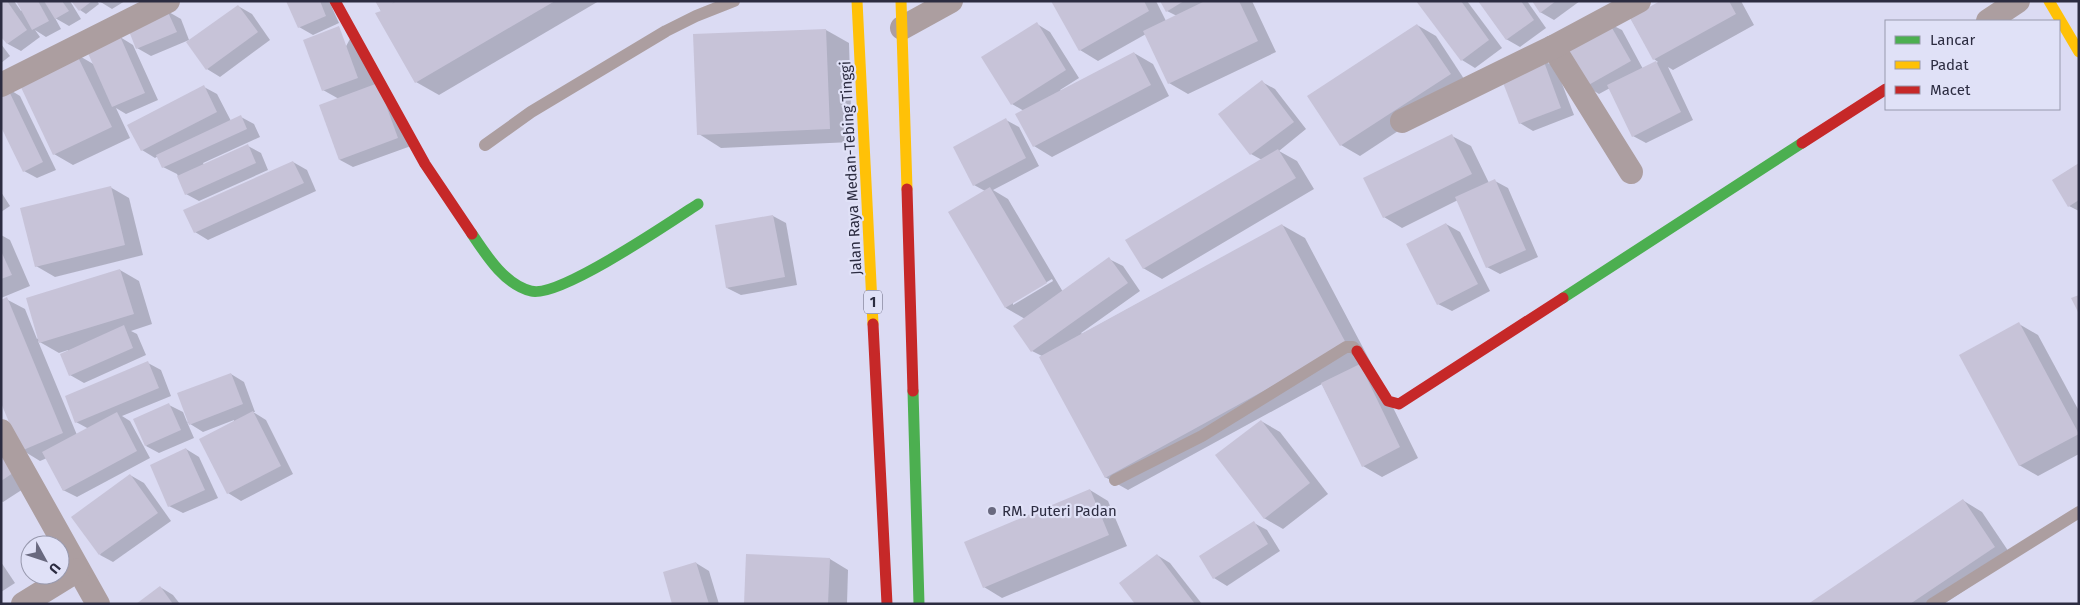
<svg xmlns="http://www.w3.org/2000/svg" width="2080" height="605" font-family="'Fira Sans',sans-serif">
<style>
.shadow{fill:#0003;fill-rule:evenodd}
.building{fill:#c7c3d8}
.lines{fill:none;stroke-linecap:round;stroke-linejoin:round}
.lane{stroke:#ac9ea0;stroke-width:12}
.street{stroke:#ac9ea0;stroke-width:24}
.fast{stroke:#4caf50;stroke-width:11}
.slow{stroke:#ffc107;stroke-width:11}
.jam{stroke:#c62828;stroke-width:11}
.poi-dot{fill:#69697f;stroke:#e0e1f7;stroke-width:2}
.labels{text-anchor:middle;stroke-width:4.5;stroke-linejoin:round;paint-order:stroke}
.shield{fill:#e0e1f7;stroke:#626278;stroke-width:1}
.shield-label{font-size:14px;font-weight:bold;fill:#2c2c41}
.street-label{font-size:15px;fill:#2c2c41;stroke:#e0e1f7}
.poi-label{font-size:15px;fill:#2c2c41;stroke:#e0e1f7;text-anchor:start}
</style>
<rect width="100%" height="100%" fill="#dbdbf3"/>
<!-- shadow -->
<g class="shadow">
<polygon points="1,1 14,1 21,11 22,10 17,1 70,1 81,19 69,26 55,18 61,29 46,37 35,30 40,37 21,51 8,44 1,34"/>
<polygon points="73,1 97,1 99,4 86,14 80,10"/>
<polygon points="99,1 125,1 112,9"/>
<polygon points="288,1 329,1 339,23 313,35 299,27"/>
<polygon points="376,1 599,1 439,95 416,82"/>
<polygon points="1053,1 1156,1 1166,21 1177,16 1167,11 1162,1 1252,1 1276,52 1188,94 1169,83 1146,34 1098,61 1080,50"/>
<polygon points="1418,1 1467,1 1502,48 1475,68 1462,60"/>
<polygon points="1479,1 1527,1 1546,28 1520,47 1506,39"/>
<polygon points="1533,1 1580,1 1554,20 1540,12"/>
<polygon points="1663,1 1741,1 1754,25 1673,70 1668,67 1693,120 1646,143 1633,136 1610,88 1599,94 1586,86 1608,23 1622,30 1643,69 1658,62 1654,59 1631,19"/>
<polygon points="238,6 252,14 270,40 220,77 207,69 188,43"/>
<polygon points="167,11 181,19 189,40 151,56 137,48"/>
<polygon points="1037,24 1050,32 1079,78 1060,90 1061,91 1134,53 1153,64 1169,96 1052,157 1034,146 1024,111 1012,104"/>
<polygon points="1417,25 1436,36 1468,85 1360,156 1341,145 1309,96"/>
<polygon points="826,30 849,43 852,142 721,148 699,134 695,35"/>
<polygon points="352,35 411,146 353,167 340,160 339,99 323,90"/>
<polygon points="120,37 133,45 158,100 126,114 116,108 130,138 73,165 54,154 76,54 95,65"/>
<polygon points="1,44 10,56 1,63"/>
<polygon points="1543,60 1556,68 1574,115 1533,131 1520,123"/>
<polygon points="1262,82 1275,89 1306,129 1279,151 1297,161 1314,189 1162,279 1143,268 1262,160 1251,154 1220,114"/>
<polygon points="204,87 217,94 231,121 241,117 254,124 260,137 203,163 204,165 248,146 261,153 268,170 199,201 186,194 177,174 163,167 158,156 155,158 142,150"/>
<polygon points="7,88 20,96 56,170 37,178 24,171"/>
<path d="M1006,120L1019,127L1039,166L993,190L1008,199L1063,292L1109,259L1123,266L1140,291L1081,333L1082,334L1282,225L1305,238L1369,359L1418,458L1382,477L1363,466L1322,384L1128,490L1105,477L1042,356L1032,351L1025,319L1006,308L985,191L974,185ZM1052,279L1053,281L1013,305V302Z"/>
<polygon points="1452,136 1471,146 1489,183 1495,181 1508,188 1538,257 1500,274 1487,267 1458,200 1402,228 1384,217"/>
<polygon points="293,162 307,170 316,191 208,240 195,232"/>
<polygon points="2079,164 2079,211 2069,206"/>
<polygon points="110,187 129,198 143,255 55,277 36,266"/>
<polygon points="1,192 10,206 1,212"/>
<polygon points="773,216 786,223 797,285 741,295 727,288"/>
<polygon points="1446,224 1460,232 1490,291 1452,311 1438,304"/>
<polygon points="1,235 10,240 30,286 1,298"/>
<polygon points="120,270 139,281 152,324 131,331 137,334 146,355 84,383 70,375 68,350 59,353 38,341 77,435 89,429 76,422 148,363 161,370 171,396 122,416 130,421 150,458 77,497 63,490 47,458 40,461 22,450 6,299 25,309 37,339"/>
<polygon points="2019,324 2038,335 2079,411 2079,454 2038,476 2019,465"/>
<polygon points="231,374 244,382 255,412 253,412 266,420 293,474 241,501 228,493 234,420 203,432 187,422 194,438 159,453 146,446 169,405 183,412 187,422 189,421"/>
<polygon points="1261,421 1280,432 1328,494 1283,529 1264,518"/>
<polygon points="1,432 34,482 3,502 1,501"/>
<polygon points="186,449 199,457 218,498 183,513 169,506"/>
<polygon points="130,475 144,483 171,521 113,562 100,555"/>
<polygon points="1090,490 1108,501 1127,546 1002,598 984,587"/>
<polygon points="1964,501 1982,512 2013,558 1944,604 1811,604"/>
<polygon points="1254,523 1267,530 1280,551 1227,586 1214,578"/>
<polygon points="1157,555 1170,563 1202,604 1137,604"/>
<polygon points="830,559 848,570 847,604 745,604"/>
<polygon points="1,562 15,583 1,592"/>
<polygon points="696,563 709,571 719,604 673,604"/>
<polygon points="160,587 173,595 180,604 138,604"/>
</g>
<!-- building -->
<g class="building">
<polygon points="1,1 7,1 27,30 7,44 1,37"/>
<polygon points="16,1 38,1 49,21 32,30"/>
<polygon points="44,1 62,1 69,11 55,19"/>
<polygon points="71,1 92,1 79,11"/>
<polygon points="286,1 320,1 326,16 298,28"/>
<polygon points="375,1 395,1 392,4 396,1 555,1 415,83 375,13 381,11"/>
<polygon points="1051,1 1144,1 1149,11 1079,51"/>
<polygon points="1160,1 1184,1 1166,12"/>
<polygon points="1205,1 1239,1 1258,41 1168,84 1143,31"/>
<polygon points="1416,1 1461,1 1489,40 1461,61"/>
<polygon points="1478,1 1521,1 1534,20 1506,40"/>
<polygon points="1532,1 1556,1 1540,13"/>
<polygon points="1660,1 1729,1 1736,14 1653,60 1630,18"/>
<polygon points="238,5 258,32 206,70 186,42"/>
<polygon points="167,10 177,32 136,49 127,26"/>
<polygon points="1608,21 1631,61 1585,87 1563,47"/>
<polygon points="1037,22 1066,70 1011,105 981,57"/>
<polygon points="1417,24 1451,74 1340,146 1307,96"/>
<polygon points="339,26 358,78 322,91 303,40"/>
<polygon points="826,29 830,129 697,135 693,34"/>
<polygon points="120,36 145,93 112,107 87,51"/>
<polygon points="1134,52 1151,85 1033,147 1015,114"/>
<polygon points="76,53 112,127 53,155 18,81"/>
<polygon points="1543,59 1561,108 1519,124 1500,75"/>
<polygon points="1656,61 1681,112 1632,137 1607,85"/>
<polygon points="1262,80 1294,122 1250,155 1218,114"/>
<polygon points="378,83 398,138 339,160 319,105"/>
<polygon points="204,85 217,112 141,151 127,125"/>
<polygon points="7,87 43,162 23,172 1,127 1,90"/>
<polygon points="241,115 247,129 162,168 156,155"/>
<polygon points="1006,118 1026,158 973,186 953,147"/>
<polygon points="1452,134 1472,174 1383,218 1363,178"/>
<polygon points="248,144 256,163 185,195 177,176"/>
<polygon points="1278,149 1296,178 1143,269 1125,240"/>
<polygon points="293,161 304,183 194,233 183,210"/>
<polygon points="2079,163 2079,200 2068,207 2052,180"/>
<polygon points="1495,179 1526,250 1486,268 1455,197"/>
<polygon points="111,186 125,245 35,267 20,208"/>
<polygon points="990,187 1047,283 1005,308 948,212"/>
<polygon points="773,215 785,277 726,288 715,225"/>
<polygon points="1446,223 1478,284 1437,305 1406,244"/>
<polygon points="1282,224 1347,345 1105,478 1039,357"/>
<polygon points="1,251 12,275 1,279"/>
<polygon points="1109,257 1128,283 1031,352 1013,326"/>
<polygon points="120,269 134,314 39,343 26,298"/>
<polygon points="2079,295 2079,314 2071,298"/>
<polygon points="7,297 63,433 21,451 1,403 1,300"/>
<polygon points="2019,322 2079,434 2019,466 1959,355"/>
<polygon points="124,325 133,348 69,376 60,354"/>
<polygon points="148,361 159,388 75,423 65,396"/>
<polygon points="1360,364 1400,447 1362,467 1321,383"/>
<polygon points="231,373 243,404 189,425 177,393"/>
<polygon points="169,403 181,430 145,446 133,419"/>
<polygon points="253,411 281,466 227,494 199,439"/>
<polygon points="117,412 137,451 63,491 42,452"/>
<polygon points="1261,420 1310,483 1264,519 1215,455"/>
<polygon points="1,448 16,471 1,481"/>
<polygon points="186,448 205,490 168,507 150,465"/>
<polygon points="130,474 158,513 99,555 71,517"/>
<polygon points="1090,489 1109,535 983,588 964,542"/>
<polygon points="1963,499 1995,547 1910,604 1808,604"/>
<polygon points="1254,521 1268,544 1213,579 1199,556"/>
<polygon points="746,554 830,558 828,604 744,604"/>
<polygon points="1157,554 1195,604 1135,604 1119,583"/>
<polygon points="696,562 709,604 672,604 663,572"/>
<polygon points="160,586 173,604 136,604"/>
</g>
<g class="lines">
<!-- lane -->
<g class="lane">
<polyline points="485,145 531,112 666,31 696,16 734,1"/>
<polyline points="1115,480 1202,436 1346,347 1353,347 1357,351"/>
<polyline points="1932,604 2079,512"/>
</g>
<!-- street -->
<g class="street">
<polyline points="1988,21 2018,1"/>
<polyline points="902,28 951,1"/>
<polyline points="1553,47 1631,172"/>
<polyline points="1,85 168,1"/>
<polyline points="1402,121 1553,47 1639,1"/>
<polyline points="1,431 98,604"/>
<polyline points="23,604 78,570"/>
</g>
<!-- fast -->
<g class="fast">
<path d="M472,234C486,255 505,285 531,291C558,299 672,221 698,204"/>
<polyline points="1563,298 1802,143"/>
<polyline points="913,391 919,604"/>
</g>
<!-- slow -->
<g class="slow">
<polyline points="857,1 873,324"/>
<polyline points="901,1 907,189"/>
<polyline points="2049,1 2079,52"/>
</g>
<!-- jam -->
<g class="jam">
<polyline points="335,1 425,164 472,234"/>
<polyline points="1802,143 1886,89"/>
<polyline points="907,189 913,391"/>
<polyline points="873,324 887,604"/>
<polyline points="1357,351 1388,401 1399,404 1563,298"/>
</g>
</g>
<!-- markers -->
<circle class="poi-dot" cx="992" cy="511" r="5"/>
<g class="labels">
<!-- shield labels -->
<rect class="shield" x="864" y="290.5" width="18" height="23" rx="4"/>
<g class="shield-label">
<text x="873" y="307">1</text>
</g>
<!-- street labels -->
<g class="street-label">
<text transform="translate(851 168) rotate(-93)" y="5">Jalan Raya Medan-Tebing Tinggi</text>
</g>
<!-- poi labels -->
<g class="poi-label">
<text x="1002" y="516">RM. Puteri Padan</text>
</g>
</g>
<!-- border -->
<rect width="2080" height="605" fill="none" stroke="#2c2c41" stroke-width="5"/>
<!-- legend -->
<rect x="1885" y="20" width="175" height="90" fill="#e0e1f7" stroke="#9899ae"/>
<rect x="1895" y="36" width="25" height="8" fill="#4caf50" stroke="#9899ae"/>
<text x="1930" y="45" font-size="15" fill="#2c2c41">Lancar</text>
<rect x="1895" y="61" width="25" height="8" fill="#ffc107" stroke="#9899ae"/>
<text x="1930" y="70" font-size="15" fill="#2c2c41">Padat</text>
<rect x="1895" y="86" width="25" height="8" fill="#c62828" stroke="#9899ae"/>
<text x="1930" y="95" font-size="15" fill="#2c2c41">Macet</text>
<!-- north arrow -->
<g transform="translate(45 560) rotate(130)"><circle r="24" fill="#e0e1f7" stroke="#9899ae"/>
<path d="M0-4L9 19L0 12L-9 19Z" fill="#69697f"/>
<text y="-8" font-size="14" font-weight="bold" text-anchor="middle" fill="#2c2c41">U</text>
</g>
</svg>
